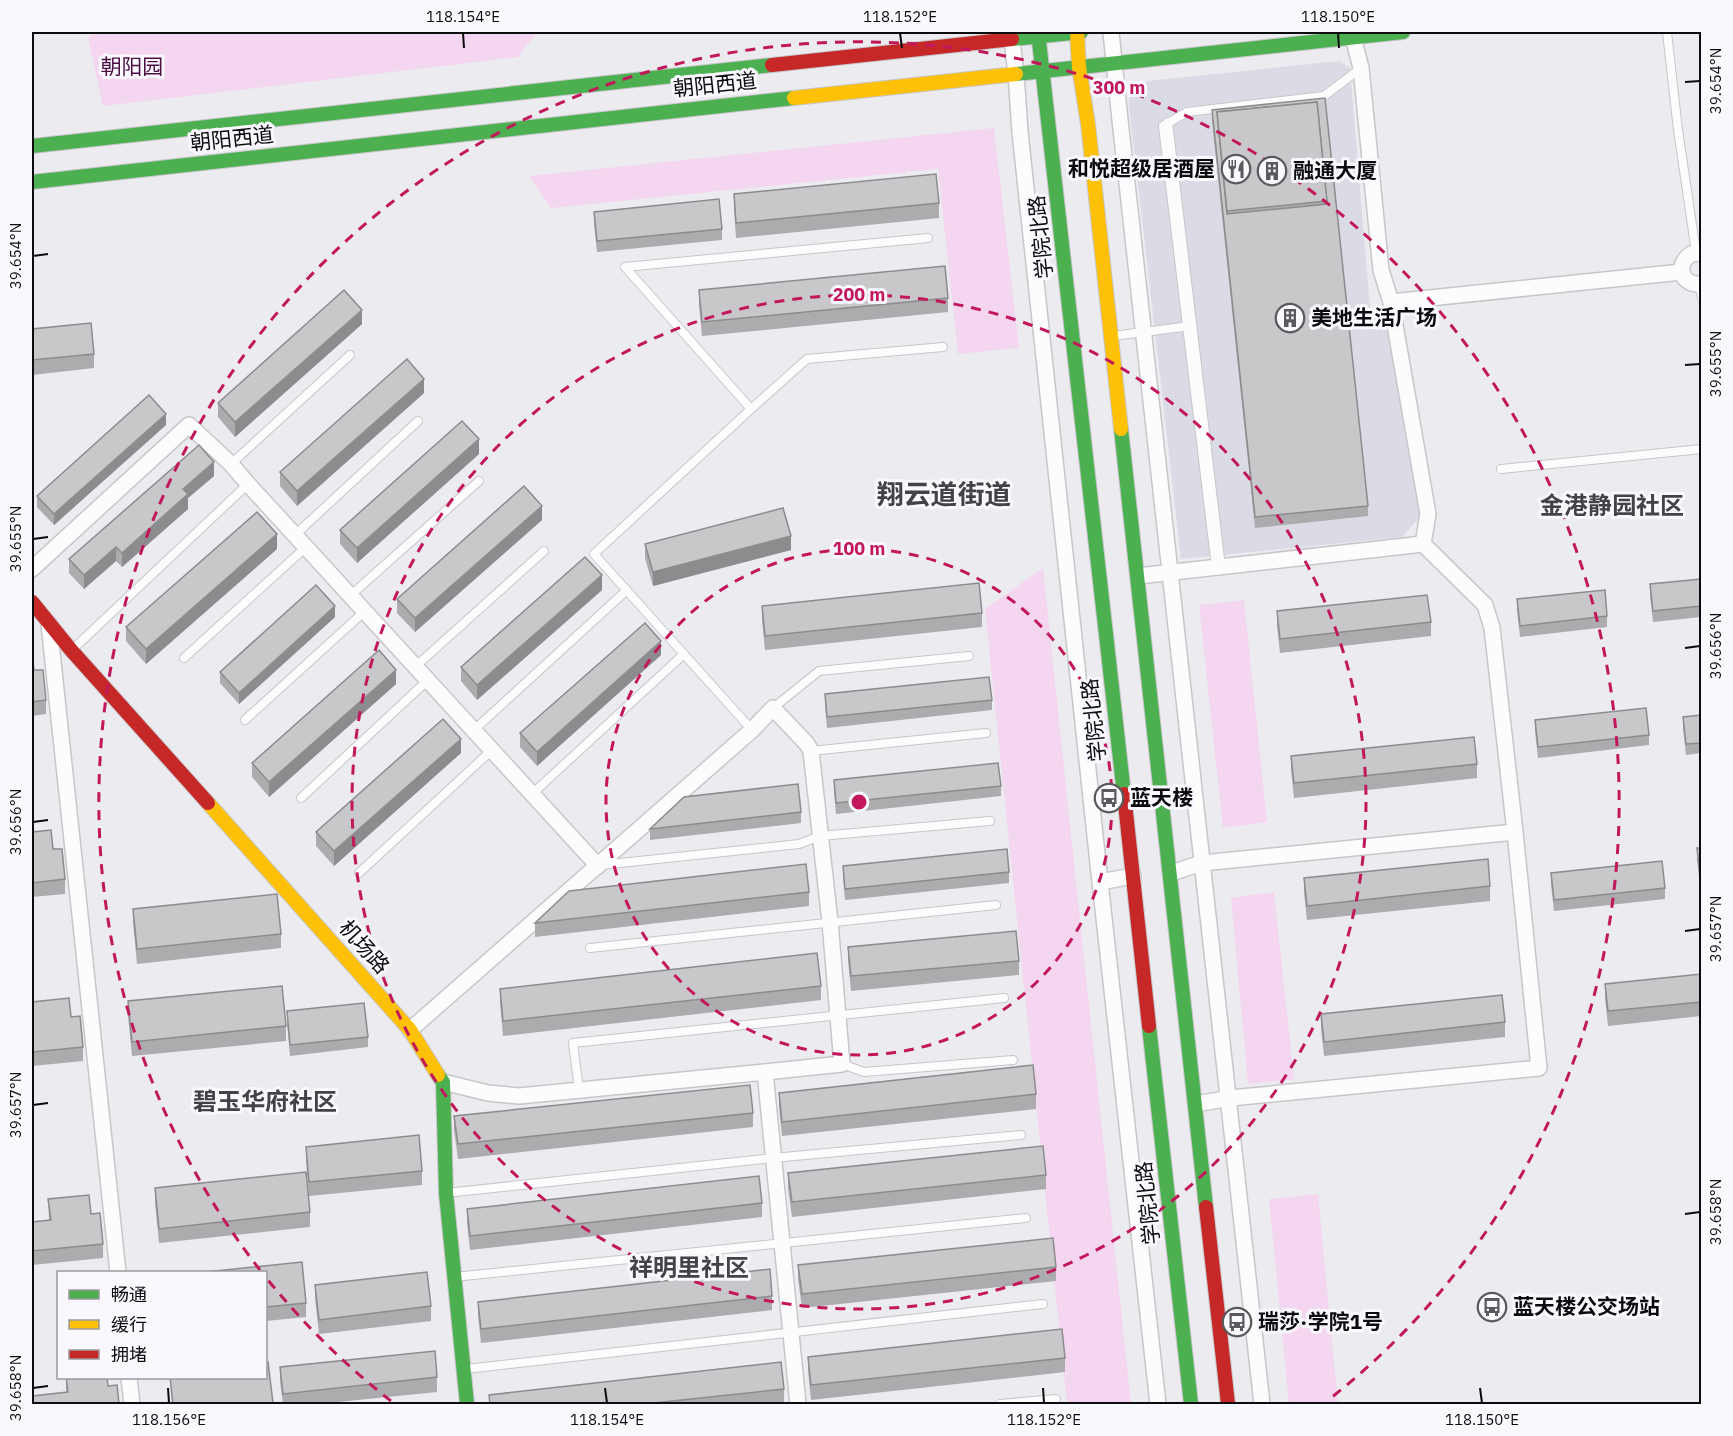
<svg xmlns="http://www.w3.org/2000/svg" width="1733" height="1436" font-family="'IBM Plex Sans','Noto Sans SC',sans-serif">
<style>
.built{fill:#dbdbe5}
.green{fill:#f5d6f1}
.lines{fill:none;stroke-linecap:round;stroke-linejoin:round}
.lane-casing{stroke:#c7c7ca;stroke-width:10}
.street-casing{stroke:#c7c7ca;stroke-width:18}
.fast-casing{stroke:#c7c7ca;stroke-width:16}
.slow-casing{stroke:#c7c7ca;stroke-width:16}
.jam-casing{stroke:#c7c7ca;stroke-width:16}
.lane{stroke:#fcfcfd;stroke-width:8}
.street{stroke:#fcfcfd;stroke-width:15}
.fast{stroke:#4caf50;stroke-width:14}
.slow{stroke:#ffc107;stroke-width:14}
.jam{stroke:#c62828;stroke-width:14}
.wall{fill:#acacaf}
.shaded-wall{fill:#8c8c8e}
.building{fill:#c8c8cb;stroke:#8c8c8e;stroke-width:1.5;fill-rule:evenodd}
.ticks{fill:none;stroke:#0c0c0e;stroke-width:2}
.ring{fill:none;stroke:#c2185b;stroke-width:3;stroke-dasharray:10 8}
.labels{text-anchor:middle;stroke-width:6;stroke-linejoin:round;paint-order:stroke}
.park-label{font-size:21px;fill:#4c0d44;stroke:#f8f8fe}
.street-label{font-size:21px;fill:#0c0c0e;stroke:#f8f8fe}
.poi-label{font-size:21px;font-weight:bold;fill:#0c0c0e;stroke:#f8f8fe;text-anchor:start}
.quarter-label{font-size:24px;font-weight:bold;fill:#424247;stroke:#f8f8fe}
.district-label{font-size:27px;font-weight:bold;fill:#424247;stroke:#f8f8fe}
.centre{fill:#c2185b;stroke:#f8f8fe;stroke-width:3}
.ring-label{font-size:18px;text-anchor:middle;font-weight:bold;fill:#c2185b;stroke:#f8f8fe;stroke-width:6;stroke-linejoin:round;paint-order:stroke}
.neatline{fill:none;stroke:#0c0c0e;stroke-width:2}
.ticks-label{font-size:15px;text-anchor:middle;fill:#0c0c0e}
</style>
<rect width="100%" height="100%" fill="#ebebf0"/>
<!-- built -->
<polygon class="built" points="1339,61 1350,68 1370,308 1388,333 1420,517 1402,537 1181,559 1129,105 1130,89 1148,81"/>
<!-- green -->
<g class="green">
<polygon points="94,32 537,32 518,57 103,106 88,38"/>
<polygon points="994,128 1019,348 958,354 938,169 551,208 529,176"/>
<polygon points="1043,568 1131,1404 1067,1404 985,609"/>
<polygon points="1244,600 1267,822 1223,828 1199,605"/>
<polygon points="1274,892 1294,1079 1248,1084 1231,898"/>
<polygon points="1318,1194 1338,1404 1289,1404 1269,1199"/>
</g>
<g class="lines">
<!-- lane casing -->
<g class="lane-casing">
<g id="lane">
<polyline points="1667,32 1678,130 1696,252"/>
<polyline points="1168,122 1221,567"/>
<polyline points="1700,284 1702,299"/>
<polyline points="1113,336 1190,326"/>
<polyline points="751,409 807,359 943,347"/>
<polyline points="231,464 350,355"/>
<polyline points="1501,469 1702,449"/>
<polyline points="296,534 418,421"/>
<polyline points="1216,567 1163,126 1187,112 1324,96 1361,68"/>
<polyline points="351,595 479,481"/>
<polyline points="72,650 248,484"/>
<polyline points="184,658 306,547"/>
<polyline points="416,666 544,551"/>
<polyline points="773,708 819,671 969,656"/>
<polyline points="245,720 365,611"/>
<polyline points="474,730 627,590"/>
<polyline points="752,730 594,554 751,409 625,267 928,238"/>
<polyline points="811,751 986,733"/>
<polyline points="532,794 684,654"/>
<polyline points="301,798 428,680"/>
<polyline points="601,865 799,844 820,836 990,821"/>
<polyline points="359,873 492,750"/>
<polyline points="590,948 996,905"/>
<polyline points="842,1064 864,1072 1013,1060"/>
<polyline points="579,1090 573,1043 1004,998"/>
<polyline points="446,1193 773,1158 1021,1135"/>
<polyline points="454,1277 1026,1218"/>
<polyline points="466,1369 1043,1304"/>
<polyline points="1000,1404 1056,1399"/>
</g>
</g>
<!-- street casing -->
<g class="street-casing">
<g id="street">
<polyline points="1011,32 1016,74 1020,132 1100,882 1158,1404"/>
<polyline points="1111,32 1120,120 1262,1404"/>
<path d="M1702,253L1691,254C1674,266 1682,286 1702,284"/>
<polyline points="1391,302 1682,272"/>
<polyline points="32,569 189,425 231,464 248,484 598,866"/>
<polyline points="1138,576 1423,544"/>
<polyline points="49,624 118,1272"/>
<polyline points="1171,873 1202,863 1515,832"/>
<polyline points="1100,882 1133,876"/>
<polyline points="410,1030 752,730 773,708 807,744 811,751 830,922 842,1064 765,1072"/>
<polyline points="443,1082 488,1093 519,1096 765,1072 798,1404"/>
<polyline points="1196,1104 1230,1098 1539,1068 1515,832 1492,628 1485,605 1423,544 1428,514 1391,302 1381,270 1361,68 1353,37"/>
<polyline points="129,1378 132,1404"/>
</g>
</g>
<!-- fast casing -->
<g class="fast-casing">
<g id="fast">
<polyline points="1038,32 1124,794"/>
<polyline points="1012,39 1081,32"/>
<polyline points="1016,74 1403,32"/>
<polyline points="32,146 772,65"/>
<polyline points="32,182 794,98"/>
<polyline points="1121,429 1206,1207"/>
<polyline points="1149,1026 1191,1404"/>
<polyline points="438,1075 443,1082 446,1193 467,1404"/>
</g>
</g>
<!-- slow casing -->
<g class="slow-casing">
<g id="slow">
<polyline points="1077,32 1079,67 1088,124 1121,429"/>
<polyline points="794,98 1016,74"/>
<polyline points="208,803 410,1030 438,1075"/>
</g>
</g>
<!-- jam casing -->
<g class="jam-casing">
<g id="jam">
<polyline points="772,65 1012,39"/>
<polyline points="32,602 71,650 208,803"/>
<polyline points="1124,794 1149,1026"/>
<polyline points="1206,1207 1228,1404"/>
</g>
</g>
<!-- lane -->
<use href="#lane" class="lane"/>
<!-- street -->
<use href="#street" class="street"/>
<!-- fast -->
<use href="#fast" class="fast"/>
<!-- slow -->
<use href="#slow" class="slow"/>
<!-- jam -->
<use href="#jam" class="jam"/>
</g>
<!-- wall -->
<g class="wall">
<polygon points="1325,98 1368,506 1368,516 1255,528 1212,121 1212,110"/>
<polygon points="734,194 939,203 939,218 736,238 734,208"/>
<polygon points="594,212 722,229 722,240 597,252 594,223"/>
<polygon points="699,290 948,298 948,312 702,336 699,305"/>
<polygon points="362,324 235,437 218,417 218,403"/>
<polygon points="32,329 94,354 94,368 32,375"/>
<polygon points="424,393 297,506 280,486 280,472"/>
<polygon points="166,425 54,525 37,507 37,496"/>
<polygon points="479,454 357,563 340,544 340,530"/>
<polygon points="214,476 188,498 188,509 122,567 116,561 84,589 69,573 69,559"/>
<polygon points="542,520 415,632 397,613 397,599"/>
<polygon points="645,544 791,550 653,586 645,558"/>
<polygon points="277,549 146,664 126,641 126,627"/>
<polygon points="1701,579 1701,617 1653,622 1650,595 1650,584"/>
<polygon points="602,590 477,700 461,681 461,667"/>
<polygon points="1517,599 1607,616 1607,627 1520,637 1517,610"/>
<polygon points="762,606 982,613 982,627 765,650 762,620"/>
<polygon points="1277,611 1431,622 1431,636 1280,653 1277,626"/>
<polygon points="335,617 239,704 220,683 220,672"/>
<polygon points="32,651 34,670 46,700 46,714 32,716"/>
<polygon points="661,655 537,766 520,747 520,733"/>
<polygon points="396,684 269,797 252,777 252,763"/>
<polygon points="825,694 992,700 992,710 827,728 825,705"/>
<polygon points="1701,715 1701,753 1686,755 1683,728 1683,717"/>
<polygon points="1535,720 1649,735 1649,745 1538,758 1535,731"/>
<polygon points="461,753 334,866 316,846 316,832"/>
<polygon points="1291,756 1477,764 1477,778 1294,798 1291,770"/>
<polygon points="834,780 1001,786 1001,796 836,814 834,791"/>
<polygon points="801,812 801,823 650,840 650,829"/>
<polygon points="32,832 53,849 65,879 65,894 32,897"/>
<polygon points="1697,848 1701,848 1701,886 1700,886 1697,859"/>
<polygon points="843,866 1009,872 1009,883 845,900 843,877"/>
<polygon points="1551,873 1665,888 1665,899 1554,911 1551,884"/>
<polygon points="1304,878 1490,886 1490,901 1307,920 1304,893"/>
<polygon points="809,892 809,906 535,937 535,923"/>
<polygon points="133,909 281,934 281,948 137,964 133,923"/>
<polygon points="848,947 1019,961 1019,975 851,991 848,961"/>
<polygon points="1701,974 1701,1016 1608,1026 1605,998 1605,984"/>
<polygon points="821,986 821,1000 503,1036 500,1003 500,989"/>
<polygon points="128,1001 286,1026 286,1041 132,1056 128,1016"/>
<polygon points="32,1002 71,1017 83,1047 83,1061 32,1066"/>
<polygon points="287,1011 368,1037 368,1047 290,1056 287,1022"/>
<polygon points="1321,1014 1505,1022 1505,1037 1324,1056 1321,1028"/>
<polygon points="779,1093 1036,1094 1036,1109 782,1136 779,1107"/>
<polygon points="753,1113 753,1127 458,1159 454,1130 454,1116"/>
<polygon points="306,1147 422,1171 422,1185 309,1196 306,1161"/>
<polygon points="788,1173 1046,1175 1046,1189 792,1217 788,1188"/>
<polygon points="155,1188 310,1212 310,1227 159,1243 155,1203"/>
<polygon points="48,1199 91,1214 103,1244 103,1258 32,1265 32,1222 49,1220"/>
<polygon points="762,1203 762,1217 470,1250 467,1223 467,1209"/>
<polygon points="798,1265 1056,1267 1056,1281 802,1308 798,1279"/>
<polygon points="266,1272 306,1303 306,1317 266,1321"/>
<polygon points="315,1285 431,1306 431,1321 319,1334 315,1299"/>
<polygon points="772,1296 772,1310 481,1343 478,1316 478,1302"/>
<polygon points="808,1357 1065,1358 1065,1372 811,1400 808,1371"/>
<polygon points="268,1362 273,1404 172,1404 170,1377 266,1377"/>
<polygon points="280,1367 437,1377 437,1392 318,1404 283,1404 280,1381"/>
<polygon points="66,1377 107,1377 108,1386 66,1392"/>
<polygon points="784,1389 784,1403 772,1404 489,1404 489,1395"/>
</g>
<!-- shaded-wall -->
<g class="shaded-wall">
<polygon points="362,310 362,324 235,437 235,422"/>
<polygon points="424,379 424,393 297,506 297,491"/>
<polygon points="166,414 166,425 54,525 54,514"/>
<polygon points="479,439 479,454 357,563 357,548"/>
<polygon points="214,462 214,476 188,498 188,509 122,567 122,553 183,489"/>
<polygon points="542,506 542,520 415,632 415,618"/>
<polygon points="277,534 277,549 146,664 146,649"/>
<polygon points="791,536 791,550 653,586 653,572"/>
<polygon points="116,547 116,561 84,589 84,575"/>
<polygon points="602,575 602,590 477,700 477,685"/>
<polygon points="335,606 335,617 239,704 239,693"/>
<polygon points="661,641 661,655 537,766 537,752"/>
<polygon points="396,670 396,684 269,797 269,782"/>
<polygon points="461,739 461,753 334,866 334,851"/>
</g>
<!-- building -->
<g class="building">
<path d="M1325,98L1368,506L1255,517L1212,110ZM1317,102L1327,204L1227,214L1217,112Z"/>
<polygon points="1317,102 1327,201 1227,211 1217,112"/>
<polygon points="936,174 939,203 736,223 734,194"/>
<polygon points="719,199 722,229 597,241 594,212"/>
<polygon points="945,266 948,298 702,322 699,290"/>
<polygon points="344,290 362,310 235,422 218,403"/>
<polygon points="91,323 94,354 32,360 32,329"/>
<polygon points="407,359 424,379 297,491 280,472"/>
<polygon points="149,395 166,414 54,514 37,496"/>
<polygon points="462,421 479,439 357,548 340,530"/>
<polygon points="199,445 214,462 183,489 188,494 122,553 116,547 84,575 69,559"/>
<polygon points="524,486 542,506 415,618 397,599"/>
<polygon points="783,508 791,536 653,572 645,544"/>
<polygon points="257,512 277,534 146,649 126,627"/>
<polygon points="585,557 602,575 477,685 461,667"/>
<polygon points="1701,579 1701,606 1653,611 1650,584"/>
<polygon points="979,583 982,613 765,636 762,606"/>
<polygon points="316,585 335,606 239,693 220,672"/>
<polygon points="1605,590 1607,616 1520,626 1517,599"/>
<polygon points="1427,595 1431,622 1280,639 1277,611"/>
<polygon points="645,623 661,641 537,752 520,733"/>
<polygon points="379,650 396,670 269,782 252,763"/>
<polygon points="32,651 34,670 43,670 46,700 32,702"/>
<polygon points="989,677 992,700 827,717 825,694"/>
<polygon points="1646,708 1649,735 1538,747 1535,720"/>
<polygon points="1701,715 1701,743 1686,744 1683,717"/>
<polygon points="443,719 461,739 334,851 316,832"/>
<polygon points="1474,737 1477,764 1294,783 1291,756"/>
<polygon points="998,763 1001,786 836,803 834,780"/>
<polygon points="798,784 801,812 650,829 684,797"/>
<polygon points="51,830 53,849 62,849 65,879 32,883 32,832"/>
<polygon points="1697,848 1701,848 1701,875 1700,876"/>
<polygon points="1007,849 1009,872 845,889 843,866"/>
<polygon points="1488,859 1490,886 1307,906 1304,878"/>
<polygon points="1662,861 1665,888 1554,900 1551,873"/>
<polygon points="806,864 809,892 535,923 569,891"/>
<polygon points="277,894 281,934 137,949 133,909"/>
<polygon points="1016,931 1019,961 851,976 848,947"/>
<polygon points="817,953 821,986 503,1021 500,989"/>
<polygon points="1701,974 1701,1002 1608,1011 1605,984"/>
<polygon points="282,986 286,1026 132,1042 128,1001"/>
<polygon points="1502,995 1505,1022 1324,1042 1321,1014"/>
<polygon points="69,998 71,1017 80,1016 83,1047 32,1052 32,1002"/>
<polygon points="364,1003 368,1037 290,1045 287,1011"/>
<polygon points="1033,1065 1036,1094 782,1122 779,1093"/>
<polygon points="750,1085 753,1113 458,1144 454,1116"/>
<polygon points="419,1135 422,1171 309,1182 306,1147"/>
<polygon points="1043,1146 1046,1175 792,1202 788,1173"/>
<polygon points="306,1172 310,1212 159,1229 155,1188"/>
<polygon points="759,1176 762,1203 470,1236 467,1209"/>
<polygon points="89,1195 91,1214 100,1213 103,1244 32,1251 32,1222 51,1220 48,1199"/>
<polygon points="1053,1238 1056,1267 802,1294 798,1265"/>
<polygon points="302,1262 306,1303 266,1307 266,1272 205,1272"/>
<polygon points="770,1269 772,1296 481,1329 478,1302"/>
<polygon points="427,1272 431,1306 319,1320 315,1285"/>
<polygon points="1062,1329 1065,1358 811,1385 808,1357"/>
<polygon points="435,1351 437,1377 283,1394 280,1367"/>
<polygon points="268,1362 273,1403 258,1404 173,1404 170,1377 266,1377 266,1363"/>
<polygon points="781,1362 784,1389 644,1404 490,1404 489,1395"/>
<polygon points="66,1377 107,1377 108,1386 117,1385 119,1404 32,1404 32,1396 68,1392"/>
</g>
<!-- ticks -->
<path class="ticks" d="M463,33L464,48M900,33L902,48M1338,33L1339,48M1685,82L1700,81M33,256L48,254M1685,365L1700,364M33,539L48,537M1685,648L1700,646M33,822L48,820M1685,931L1700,929M33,1105L48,1103M1685,1214L1700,1212M33,1388L48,1386M168,1388L169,1403M605,1388L607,1403M1043,1388L1044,1403M1480,1388L1482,1403"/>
<!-- distance rings -->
<g class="ring">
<circle cx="859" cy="802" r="253"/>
<circle cx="859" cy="802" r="507"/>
<path d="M391 1401A760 760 0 0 1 268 1280M260 1270A760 760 0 1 1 1327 1401"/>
</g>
<!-- icons -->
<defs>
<g id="restaurant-ring" transform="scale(1.5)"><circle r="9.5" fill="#f8f8fe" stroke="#5a5a5d" stroke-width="1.5"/><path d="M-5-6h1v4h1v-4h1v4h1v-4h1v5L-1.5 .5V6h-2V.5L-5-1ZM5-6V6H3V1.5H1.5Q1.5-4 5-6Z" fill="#5a5a5d"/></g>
<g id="building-ring" transform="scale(1.5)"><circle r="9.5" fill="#f8f8fe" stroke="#5a5a5d" stroke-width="1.5"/><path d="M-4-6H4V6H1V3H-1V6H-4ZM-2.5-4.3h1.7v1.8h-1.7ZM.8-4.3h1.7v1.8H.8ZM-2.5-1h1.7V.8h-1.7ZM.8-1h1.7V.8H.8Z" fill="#5a5a5d"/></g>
<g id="bus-ring" transform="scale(1.5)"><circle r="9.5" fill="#f8f8fe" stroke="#5a5a5d" stroke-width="1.5"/><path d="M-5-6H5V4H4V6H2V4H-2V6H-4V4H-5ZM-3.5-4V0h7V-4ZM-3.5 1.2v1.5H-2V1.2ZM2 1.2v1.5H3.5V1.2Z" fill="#5a5a5d"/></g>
</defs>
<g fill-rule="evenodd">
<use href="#restaurant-ring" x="1236" y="169"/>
<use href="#building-ring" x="1272" y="171"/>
<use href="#building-ring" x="1290" y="318"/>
<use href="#bus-ring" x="1109" y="798"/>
<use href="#bus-ring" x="1492" y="1307"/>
<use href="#bus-ring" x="1237" y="1322"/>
</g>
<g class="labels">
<!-- park labels -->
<g class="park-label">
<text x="132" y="74">朝阳园</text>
</g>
<!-- street labels -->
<g class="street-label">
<text transform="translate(715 85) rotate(-6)" y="7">朝阳西道</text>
<text transform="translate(232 139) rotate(-6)" y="7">朝阳西道</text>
<text transform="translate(1041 237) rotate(-96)" y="7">学院北路</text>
<text transform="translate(1094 720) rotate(-96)" y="7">学院北路</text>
<text transform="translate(364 947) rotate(48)" y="7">机场路</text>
<text transform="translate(1148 1203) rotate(-96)" y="7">学院北路</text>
</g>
<!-- poi labels -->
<g class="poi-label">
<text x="1215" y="176" text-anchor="end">和悦超级居酒屋</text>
<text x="1293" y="178">融通大厦</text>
<text x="1311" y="325">美地生活广场</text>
<text x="1130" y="805">蓝天楼</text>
<text x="1513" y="1314">蓝天楼公交场站</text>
<text x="1258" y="1329">瑞莎·学院1号</text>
</g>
<!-- quarter labels -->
<g class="quarter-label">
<text x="1612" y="514">金港静园社区</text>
<text x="265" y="1110">碧玉华府社区</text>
<text x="689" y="1276">祥明里社区</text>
</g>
<!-- district labels -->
<g class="district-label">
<text x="944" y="504">翔云道街道</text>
</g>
</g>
<circle cx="859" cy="802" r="9" class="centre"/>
<g class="ring-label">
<text x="1119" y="94">300 m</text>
<text x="859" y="301">200 m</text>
<text x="859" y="555">100 m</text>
</g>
<!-- border -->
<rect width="1733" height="1436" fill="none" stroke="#f8f8fe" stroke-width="66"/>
<!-- legend -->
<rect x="57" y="1271" width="210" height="108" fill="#f8f8fe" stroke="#9a9a9e" stroke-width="1.5"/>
<rect x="69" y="1290" width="30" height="9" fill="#4caf50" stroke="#9a9a9e" stroke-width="1.5"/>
<text x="111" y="1301" font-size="18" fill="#0c0c0e">畅通</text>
<rect x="69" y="1320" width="30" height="9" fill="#ffc107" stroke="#9a9a9e" stroke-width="1.5"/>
<text x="111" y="1331" font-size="18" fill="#0c0c0e">缓行</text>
<rect x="69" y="1350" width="30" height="9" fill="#c62828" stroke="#9a9a9e" stroke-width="1.5"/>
<text x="111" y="1361" font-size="18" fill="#0c0c0e">拥堵</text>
<rect x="33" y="33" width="1667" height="1370" class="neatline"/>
<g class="ticks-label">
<text x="463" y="22">118.154°E</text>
<text x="900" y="22">118.152°E</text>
<text x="1338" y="22">118.150°E</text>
<text transform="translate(1716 81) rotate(-90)" y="5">39.654°N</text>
<text transform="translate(16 256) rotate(-90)" y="5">39.654°N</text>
<text transform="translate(1716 364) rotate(-90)" y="5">39.655°N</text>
<text transform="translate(16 539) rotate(-90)" y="5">39.655°N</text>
<text transform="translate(1716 646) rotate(-90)" y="5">39.656°N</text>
<text transform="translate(16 822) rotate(-90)" y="5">39.656°N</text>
<text transform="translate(1716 929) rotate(-90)" y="5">39.657°N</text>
<text transform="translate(16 1105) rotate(-90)" y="5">39.657°N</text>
<text transform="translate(1716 1212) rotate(-90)" y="5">39.658°N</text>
<text transform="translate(16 1388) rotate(-90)" y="5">39.658°N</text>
<text x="169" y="1425">118.156°E</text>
<text x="607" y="1425">118.154°E</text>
<text x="1044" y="1425">118.152°E</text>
<text x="1482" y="1425">118.150°E</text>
</g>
</svg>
